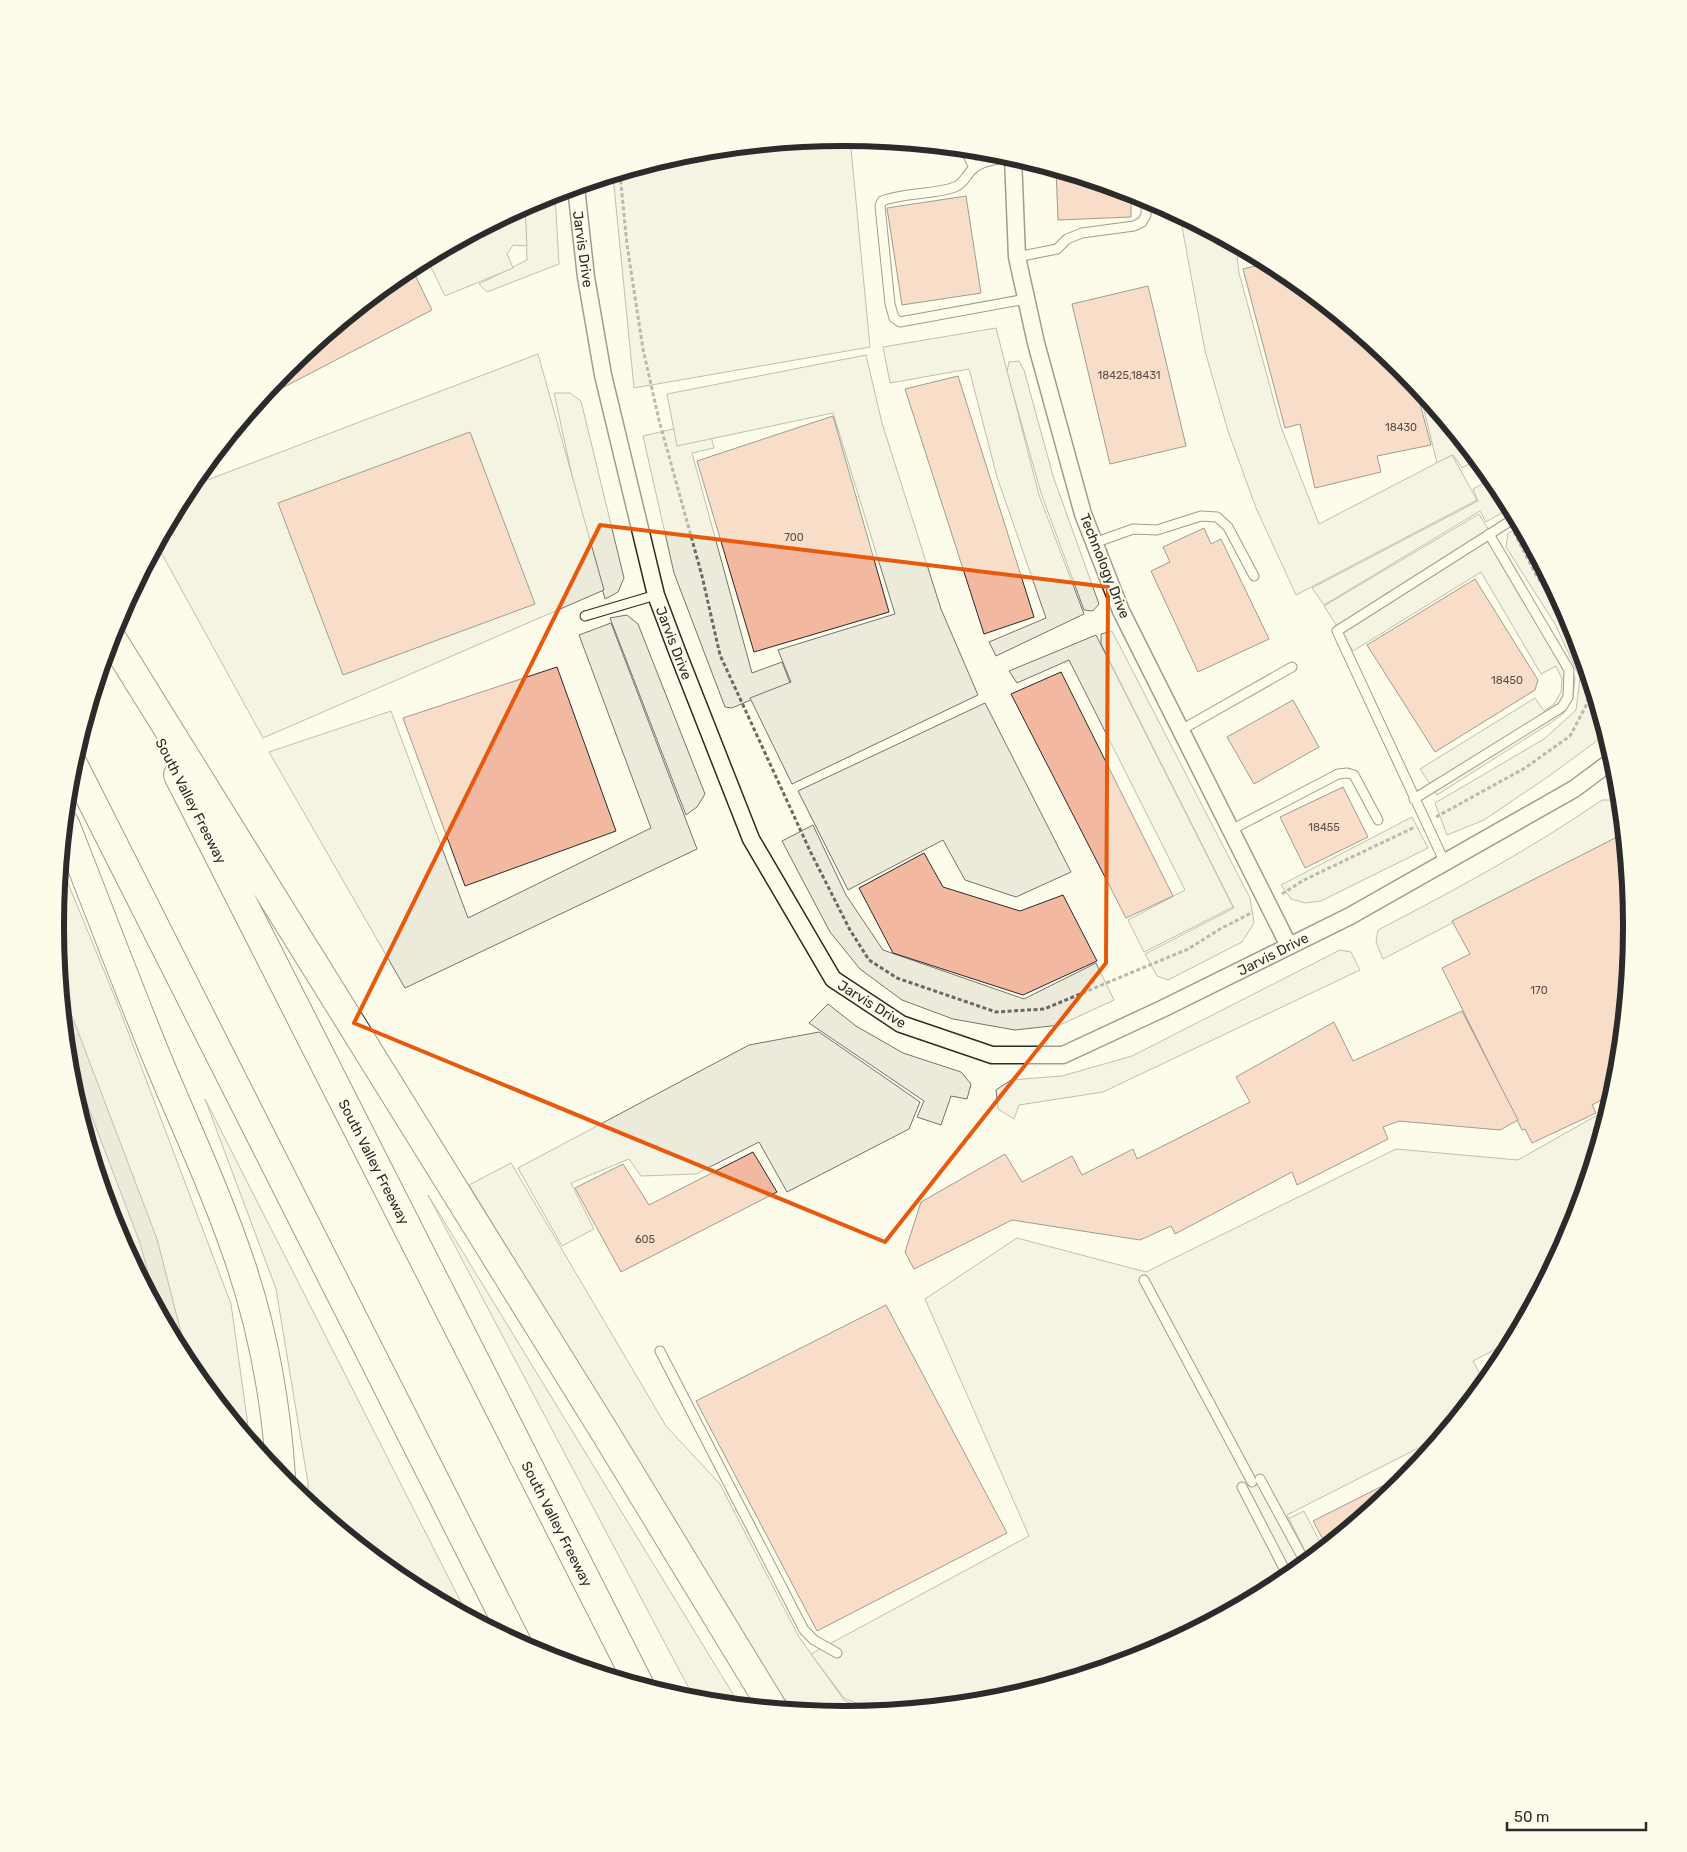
<svg xmlns="http://www.w3.org/2000/svg" width="1687" height="1852" font-family="Rubik,sans-serif">
<style>
.green{fill:#ecebdb;stroke:#74746e}
.parking{fill:#eceadb;stroke:#74746e}
.water{fill:#d8d7c9;stroke:#74746e}
.building{fill:#f2b8a0;stroke:#2b2b2b}
.lines{fill:none;stroke-linecap:round;stroke-linejoin:round}
.lane-casing{stroke:#2b2b2b;stroke-width:11}
.street-casing{stroke:#2b2b2b;stroke-width:19}
.highway-casing{stroke:#2b2b2b;stroke-width:30}
.path{stroke:#6a6964;stroke-width:3;stroke-dasharray:4 2.5;stroke-linecap:butt}
.lane{stroke:#fdfbea;stroke-width:9}
.street{stroke:#fdfbea;stroke-width:16}
.highway{stroke:#fdfbea;stroke-width:28}
.marked{fill:none;stroke:#e8590c;stroke-width:4;stroke-linejoin:round}
.labels{text-anchor:middle;stroke-width:4;stroke-linejoin:round;paint-order:stroke}
.number-label{font-size:11px;fill:#5d4e48}
.street-label{font-size:14px;fill:#2b2b2b;stroke:#fdfbea}
.rim{fill:none;stroke:#2b2b2b;stroke-width:6}
</style>
<rect width="100%" height="100%" fill="#fdfbea"/>
<!-- green -->
<g class="green">
<polygon points="844,138 850,138 870,347 634,388 613,176 690,153"/>
<polygon points="555,194 559,264 487,292 479,284 527,260 525,206"/>
<polygon points="1019,361 1024,370 1053,476 1099,604 1093,611 1084,610 1041,493 1007,372 1009,362"/>
<polygon points="1419,390 1476,460 1462,468 1453,455 1437,463"/>
<polygon points="554,393 570,393 581,401 624,578 618,592 605,599 578,503"/>
<polygon points="707,421 714,448 692,453 752,673 782,662 790,683 732,708 725,707 674,573 643,436"/>
<polygon points="1491,479 1510,508 1486,522 1480,511 1324,605 1312,588 1478,501 1473,489"/>
<polygon points="1520,527 1572,625 1605,735 1549,776 1484,820 1447,835 1435,803 1544,739 1576,710 1580,678 1555,624 1506,547 1508,533"/>
<polygon points="627,615 638,624 705,794 697,807 686,815 610,618"/>
<polygon points="1112,631 1250,898 1254,923 1242,942 1168,980 1157,976 1145,954 1234,908 1101,644 1101,634"/>
<path d="M1602,800H1620L1623,834L1383,959L1376,942L1378,930C1455,890 1531,849 1602,800Z"/>
<polygon points="1412,817 1428,848 1321,901 1305,903 1291,899 1281,885"/>
<polygon points="813,825 846,895 883,950 1024,999 1096,963 1114,1000 1060,1025 1015,1030 953,1019 902,1000 860,969 830,932 782,841"/>
<polygon points="61,866 116,1000 231,1304 250,1440 188,1364 115,1227 70,1080 55,926"/>
<polygon points="1340,950 1351,952 1360,970 1103,1092 1019,1105 1014,1119 998,1109 996,1090 1011,1080 1062,1076 1132,1056"/>
<polygon points="828,1004 856,1026 903,1053 961,1072 971,1084 967,1099 951,1096 941,1125 917,1117 924,1101 809,1023"/>
<polygon points="205,1099 467,1614 405,1581 308,1502 308,1483 276,1289"/>
<polygon points="511,1163 666,1426 720,1484 799,1637 844,1700 867,1712 843,1714 792,1709 764,1671 469,1185"/>
<polygon points="428,1195 739,1704 695,1700"/>
<polygon points="1304,1511 1323,1548 1309,1559 1288,1519"/>
</g>
<!-- parking -->
<g class="parking">
<polygon points="525,206 527,246 513,245 507,254 513,268 445,296 427,259"/>
<polygon points="1180,216 1236,246 1239,273 1281,427 1319,524 1452,455 1477,500 1296,595 1256,508 1228,431 1205,351"/>
<polygon points="996,328 1039,495 1084,614 996,656 989,642 1046,618 997,477 969,369 890,383 883,347"/>
<polygon points="538,354 604,590 263,738 157,545 189,487"/>
<polygon points="866,355 882,423 941,609 978,695 792,784 750,698 791,682 778,650 895,614 833,413 677,446 667,394"/>
<polygon points="1479,514 1568,659 1575,679 1573,697 1563,714 1552,722 1437,795 1420,769 1535,698 1544,711 1554,704 1561,692 1562,679 1556,666 1541,674 1481,572 1353,651 1324,606"/>
<polygon points="611,623 697,849 405,988 269,752 391,711 468,918 651,828 579,635"/>
<polygon points="1096,635 1233,907 1144,952 1128,920 1185,890 1069,660 1017,683 1009,671"/>
<polygon points="985,703 1071,872 1016,897 965,880 943,840 848,890 798,791"/>
<polygon points="819,1032 920,1102 909,1129 787,1192 759,1142 696,1174 641,1176 629,1159 571,1183 594,1229 562,1246 518,1168 749,1045"/>
<polygon points="1608,1109 1572,1228 1511,1341 1473,1361 1484,1382 1440,1437 1287,1515 1309,1559 1281,1582 1145,1655 997,1699 875,1711 844,1698 811,1654 1029,1536 925,1299 1017,1238 1146,1272 1396,1149 1518,1160"/>
</g>
<!-- water -->
<polygon class="water" points="61,987 157,1239 190,1367 158,1309 140,1243 67,1051"/>
<!-- building -->
<g class="building">
<polygon points="1056,170 1131,193 1131,217 1058,220"/>
<polygon points="966,196 981,293 902,305 887,208"/>
<polygon points="1253,255 1282,271 1401,369 1415,385 1431,445 1377,456 1381,472 1315,488 1300,424 1285,428 1243,269 1255,266"/>
<polygon points="411,267 432,310 261,399 286,368"/>
<polygon points="1148,286 1186,446 1110,464 1072,304"/>
<polygon points="958,376 1034,617 984,634 905,389"/>
<polygon points="833,416 889,612 754,652 697,461"/>
<polygon points="470,432 535,604 343,675 278,503"/>
<polygon points="1204,528 1211,544 1221,539 1269,639 1198,672 1151,571 1170,562 1163,547"/>
<polygon points="1475,579 1538,680 1535,690 1435,752 1367,645"/>
<polygon points="557,667 616,831 465,886 403,718"/>
<polygon points="1061,672 1173,896 1126,918 1011,694"/>
<polygon points="1293,700 1319,747 1254,784 1227,737"/>
<polygon points="1343,787 1368,837 1305,868 1280,817"/>
<polygon points="1623,834 1632,926 1617,1080 1612,1094 1592,1105 1596,1113 1532,1143 1525,1129 1522,1130 1442,968 1470,954 1452,921"/>
<polygon points="924,853 943,887 1020,911 1063,895 1097,961 1023,995 893,953 859,888"/>
<polygon points="1462,1011 1518,1120 1500,1130 1399,1121 1383,1127 1388,1139 1297,1185 1292,1172 1175,1234 1171,1226 1140,1240 1012,1220 914,1269 905,1252 921,1202 1005,1154 1022,1182 1072,1156 1082,1175 1133,1149 1137,1159 1250,1102 1236,1077 1334,1022 1353,1061"/>
<polygon points="753,1152 777,1192 621,1272 575,1188 623,1164 649,1205"/>
<polygon points="886,1305 1007,1533 817,1631 696,1401"/>
<polygon points="1412,1471 1401,1484 1326,1545 1313,1521"/>
</g>
<g class="lines">
<!-- lane casing -->
<g class="lane-casing">
<g id="lane">
<polyline points="965,149 974,168"/>
<path d="M1011,157C1000,159 983,160 974,168C966,174 965,183 955,187C934,195 905,192 882,201L880,206L890,304L894,318L900,322L1026,299"/>
<polyline points="1017,257 1057,249 1067,239 1082,233 1134,226 1142,222 1146,215 1146,198"/>
<polyline points="1094,543 1133,529 1157,530 1201,516 1217,517 1228,527 1254,576"/>
<polyline points="585,616 656,595"/>
<polyline points="1181,730 1292,667"/>
<polyline points="1414,799 1562,707 1568,697 1569,670 1489,534"/>
<polyline points="1231,830 1338,774 1347,773 1354,775 1378,820"/>
<polyline points="1445,863 1337,631 1515,518"/>
<polyline points="1144,1280 1252,1482"/>
<polyline points="660,1351 804,1630 814,1640 837,1653"/>
<polyline points="1260,1479 1305,1562"/>
<polyline points="1242,1487 1288,1576"/>
</g>
</g>
<!-- street casing -->
<g class="street-casing">
<g id="street">
<polyline points="1013,157 1017,257 1036,343 1083,514 1121,611 1289,946"/>
<polyline points="576,187 586,277 603,375 656,595 677,651 751,839 833,979 901,1024 992,1055 1063,1055 1162,1009 1350,916 1574,789 1613,760"/>
</g>
</g>
<!-- highway casing -->
<g class="highway-casing">
<g id="highway">
<polyline points="111,637 606,1434 772,1707"/>
<polyline points="73,764 516,1641"/>
<polyline points="178,775 639,1684"/>
<path d="M65,824C95,900 124,977 155,1053C181,1117 211,1179 234,1245C261,1319 276,1399 281,1477"/>
</g>
</g>
<!-- path -->
<g class="path">
<polyline points="620,174 627,245 643,349 659,420 702,576 720,655 811,853 850,930 869,960 897,978 996,1012 1044,1009 1188,949 1220,929 1253,912"/>
<polyline points="1480,464 1503,511"/>
<polyline points="1514,532 1536,575 1573,627"/>
<polyline points="1436,817 1525,768 1570,736 1587,704 1590,684"/>
<polyline points="1282,894 1304,880 1415,827"/>
</g>
<!-- lane -->
<use href="#lane" class="lane"/>
<!-- street -->
<use href="#street" class="street"/>
<!-- highway -->
<use href="#highway" class="highway"/>
</g>
<!-- marked area -->
<path d="M0 0H1687V1852H0ZM600,525L1108,587L1106,963L885,1242L354,1023Z" fill="#fdfbea" fill-opacity=".55" fill-rule="evenodd"/>
<path class="marked" d="M600,525L1108,587L1106,963L885,1242L354,1023Z"/>
<g class="labels">
<!-- number labels -->
<g class="number-label">
<text x="1129" y="379">18425,18431</text>
<text x="1401" y="431">18430</text>
<text x="794" y="541">700</text>
<text x="1507" y="684">18450</text>
<text x="1324" y="831">18455</text>
<text x="1539" y="994">170</text>
<text x="645" y="1243">605</text>
</g>
<!-- street labels -->
<g class="street-label">
<text transform="translate(583 249) rotate(82)" y="5">Jarvis Drive</text>
<text transform="translate(1105 566) rotate(68)" y="5">Technology Drive</text>
<text transform="translate(674 643) rotate(69)" y="5">Jarvis Drive</text>
<text transform="translate(191 801) rotate(63)" y="5">South Valley Freeway</text>
<text transform="translate(1273 954) rotate(-27)" y="5">Jarvis Drive</text>
<text transform="translate(872 1004) rotate(32)" y="5">Jarvis Drive</text>
<text transform="translate(374 1162) rotate(63)" y="5">South Valley Freeway</text>
<text transform="translate(557 1524) rotate(63)" y="5">South Valley Freeway</text>
</g>
</g>
<!-- crop -->
<path d="M0 0H1687V1852H0ZM843 146H844A779 779 0 0 1 1623 925V927A779 779 0 0 1 844 1706H843A779 779 0 0 1 64 927V925A779 779 0 0 1 843 146Z" fill="#fdfbea" fill-rule="evenodd"/>
<path class="rim" d="M843 146H844A779 779 0 0 1 1623 925V927A779 779 0 0 1 844 1706H843A779 779 0 0 1 64 927V925A779 779 0 0 1 843 146Z"/>
<!-- scale -->
<path d="M1507 1822v8h139v-8" fill="none" stroke="#2b2b2b" stroke-width="2.5"/>
<text x="1514" y="1822" font-size="15" fill="#2b2b2b" stroke="#fdfbea" stroke-width="4" paint-order="stroke">50 m</text>
</svg>
